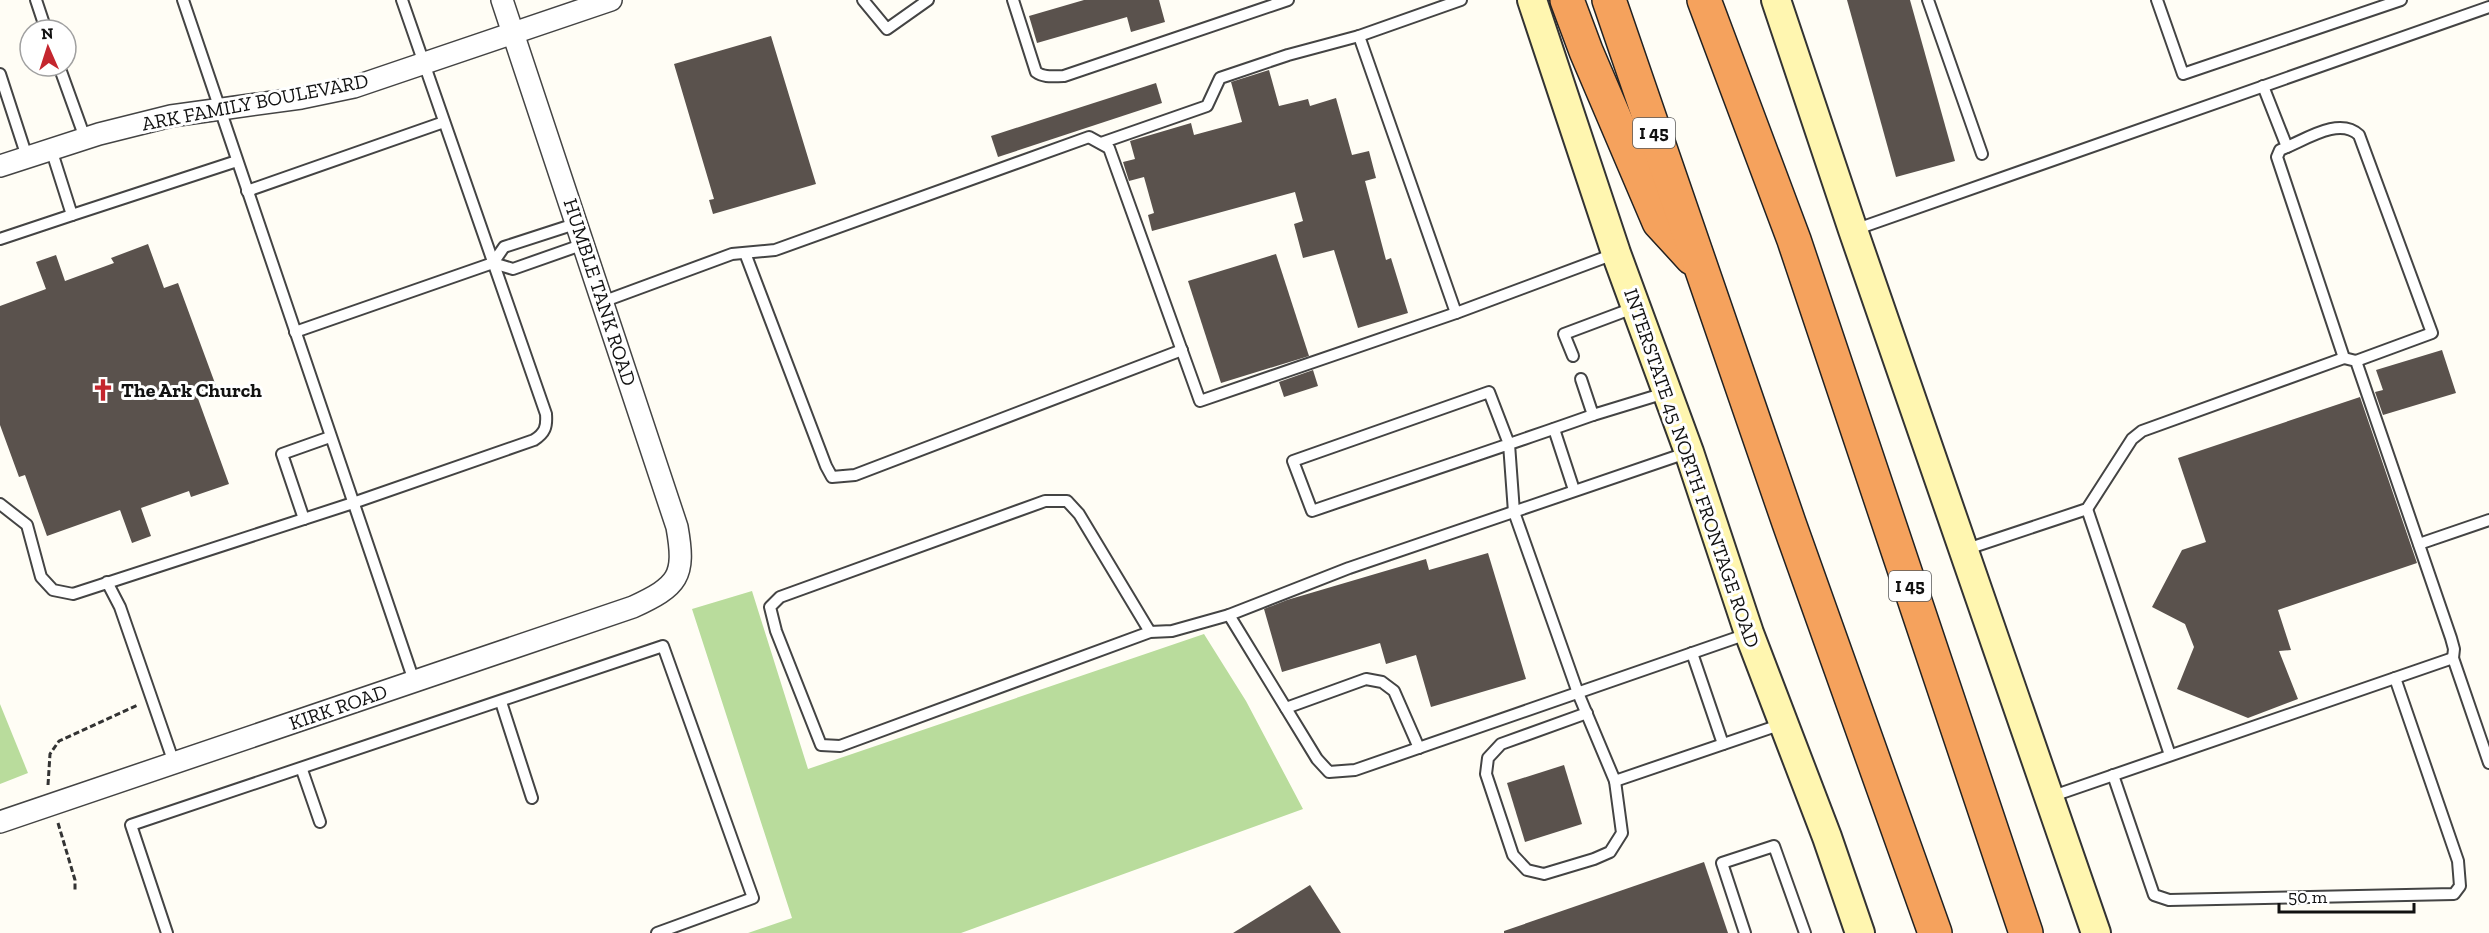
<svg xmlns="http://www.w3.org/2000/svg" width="2489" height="933" font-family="'Zilla Slab',serif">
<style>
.forest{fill:#b9dc9c}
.building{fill:#5a524d}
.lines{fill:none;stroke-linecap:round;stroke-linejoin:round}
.lane-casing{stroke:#444;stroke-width:14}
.street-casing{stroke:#444;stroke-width:24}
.secondary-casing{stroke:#333;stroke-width:32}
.highway-casing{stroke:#222;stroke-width:36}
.path{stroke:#333;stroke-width:3;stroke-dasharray:6 3;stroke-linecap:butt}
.lane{stroke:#fff;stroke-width:10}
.street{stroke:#fff;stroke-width:21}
.secondary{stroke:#fff6b0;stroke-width:28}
.highway{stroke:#f5a25d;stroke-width:33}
.labels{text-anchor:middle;stroke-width:6;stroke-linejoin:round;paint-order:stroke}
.shield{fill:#fff;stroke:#585858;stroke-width:1.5}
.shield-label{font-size:18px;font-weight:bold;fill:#111}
.street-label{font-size:20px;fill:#111;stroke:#fff}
.poi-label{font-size:20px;font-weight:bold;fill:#111;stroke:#fff;text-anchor:start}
</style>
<rect width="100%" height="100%" fill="#fffdf5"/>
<!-- forest -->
<g class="forest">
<polygon points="752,591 808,769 1204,634 1246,701 1303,809 961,933 748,933 792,918 692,609"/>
<polygon points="0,704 28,773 0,784"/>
</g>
<!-- building -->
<g class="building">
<polygon points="1084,0 1159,0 1165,22 1131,32 1127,17 1037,43 1029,16"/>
<polygon points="1847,0 1910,0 1955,161 1896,177"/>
<polygon points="771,36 816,184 713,214 709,200 714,199 674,64"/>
<polygon points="1269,70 1279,106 1308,99 1310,106 1336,98 1352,155 1369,151 1376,178 1365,181 1386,260 1391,258 1408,313 1358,328 1334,250 1303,258 1294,224 1303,221 1295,192 1152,231 1148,215 1154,213 1144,177 1129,181 1123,162 1135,159 1130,141 1191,123 1194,135 1242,122 1231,82"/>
<polygon points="1156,83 1162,103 998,157 991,136"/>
<polygon points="148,244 164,288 178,283 216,386 196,393 229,484 191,497 189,491 141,508 151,536 132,543 120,510 47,536 25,475 19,477 0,425 0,306 46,289 36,262 56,255 65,281 114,263 111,258"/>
<polygon points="1276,254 1309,356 1221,383 1188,281"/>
<polygon points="2442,350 2456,393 2383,415 2375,392 2383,390 2376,370"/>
<polygon points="1313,370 1318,386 1284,397 1279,382"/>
<polygon points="2360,397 2417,563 2278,610 2291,650 2279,651 2298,699 2248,718 2177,689 2194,647 2185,624 2152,607 2182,550 2206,542 2178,458"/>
<polygon points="1488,553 1526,679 1431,707 1416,655 1386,664 1380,643 1282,672 1264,609 1287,600 1426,559 1429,570"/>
<polygon points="1564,765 1582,824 1525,842 1507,783"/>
<polygon points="1704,862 1728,933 1504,933 1504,931"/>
<polygon points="1310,885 1341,933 1233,933"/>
</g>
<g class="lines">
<!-- lane casing -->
<g class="lane-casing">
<g id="lane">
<polyline points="36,0 46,30"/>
<polyline points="183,0 414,681"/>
<polyline points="863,0 887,29 928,0"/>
<path d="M1013,0L1036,72C1044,78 1054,76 1064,76L1288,0"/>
<polyline points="1461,0 1359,36 1456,313 1614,254"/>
<polyline points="1928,0 1982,154"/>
<polyline points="2157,0 2183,74 2401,0"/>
<polyline points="59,66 85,138"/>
<polyline points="0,74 27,157"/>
<polyline points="2263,86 2287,147 2280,150 2277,157 2344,358 2356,361 2451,638 2454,649 2453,658"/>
<polyline points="1101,143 1207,106 1220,78 1288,55 1359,36"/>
<path d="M2287,147C2308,138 2340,117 2359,135L2432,333L2356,361"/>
<polyline points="51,149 72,215 237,161"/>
<polyline points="247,191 444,122"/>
<polyline points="1854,230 2489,7"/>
<polyline points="0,239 72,215"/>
<polyline points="745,253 826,466 832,477 855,475 1182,350"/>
<polyline points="493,263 513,269 584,244"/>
<polyline points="602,302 732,254 775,250 1089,137 1109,148 1200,401 1456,313"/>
<polyline points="295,332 493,263 504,247 578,223"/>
<polyline points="1573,356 1564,334 1636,307"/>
<polyline points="1581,379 1593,415 1665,393"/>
<path d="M1593,415C1500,448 1405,479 1312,511L1293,461L1489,392L1509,444L1514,512L1578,693L1615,781L1782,724"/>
<polyline points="1554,429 1574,490"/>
<path d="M0,504L27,525L41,577L53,590L73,594L353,503L534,440C545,433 547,427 546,414L402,0"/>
<polyline points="2087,509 2170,755"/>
<polyline points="304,519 282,454 330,437"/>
<polyline points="2419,544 2489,520"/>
<polyline points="1964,550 2087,509 2132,439 2142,431 2344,358"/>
<polyline points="107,582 120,607 174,763"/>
<polyline points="1229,615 1317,759 1329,772 1355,770 1747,634"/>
<polyline points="1150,632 840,746 821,745 776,631 770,607 780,597 1045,501 1067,501 1079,514 1150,632 1172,631 1229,615 1349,568 1689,452"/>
<polyline points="1692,653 1723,744"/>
<polyline points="501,702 532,798"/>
<polyline points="1286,708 1366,679 1382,682 1394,691 1419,748"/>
<polyline points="1587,713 1501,744 1488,758 1486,774 1513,855 1527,870 1544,874 1594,859 1610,852 1622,833 1615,781"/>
<polyline points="302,770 320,822"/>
<polyline points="2113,775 2154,895 2169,900 2454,894 2460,886 2458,861 2395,678"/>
<polyline points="2050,797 2453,658 2489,763"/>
<polyline points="167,933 131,825 663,646 753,898 657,933"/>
<polyline points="1745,933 1722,863 1774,846 1805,933"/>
</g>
</g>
<!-- street casing -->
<g class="street-casing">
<g id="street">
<polyline points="0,166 99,134 171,116 301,98 354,87 611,0"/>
<path d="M0,822L633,607C678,586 686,577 677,527L502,0"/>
</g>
</g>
<!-- secondary casing -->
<g class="secondary-casing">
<g id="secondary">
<polyline points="1532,0 1616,253 1689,452 1749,633 1827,837 1860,933"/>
<polyline points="1776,0 1853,230 2096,933"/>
</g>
</g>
<!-- highway casing -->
<g class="highway-casing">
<g id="highway">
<polyline points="1567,0 1586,51 1659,222 1692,258"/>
<polyline points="1609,0 1789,523 1935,933"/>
<polyline points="1704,0 1794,240 2026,933"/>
</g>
</g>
<!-- path -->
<g class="path">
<polyline points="48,785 50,754 59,741 138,705"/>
<polyline points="58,823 75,880 75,891"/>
</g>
<!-- lane -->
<use href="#lane" class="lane"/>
<!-- street -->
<use href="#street" class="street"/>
<!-- secondary -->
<use href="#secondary" class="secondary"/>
<!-- highway -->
<use href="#highway" class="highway"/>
</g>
<!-- icons -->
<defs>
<g id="church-bare" transform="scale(1.8)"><path d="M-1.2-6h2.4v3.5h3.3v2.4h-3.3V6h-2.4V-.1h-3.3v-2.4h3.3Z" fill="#c4262e" stroke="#fff" stroke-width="2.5" paint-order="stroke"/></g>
</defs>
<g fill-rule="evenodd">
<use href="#church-bare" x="103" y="390"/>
</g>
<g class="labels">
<!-- shield labels -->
<g class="shield">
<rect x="1633" y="118" width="42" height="30" rx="4.5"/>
<rect x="1889" y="571" width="42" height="30" rx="4.5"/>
</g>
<g class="shield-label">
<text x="1654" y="139">I 45</text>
<text x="1910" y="592">I 45</text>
</g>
<!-- street labels -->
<g class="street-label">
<text transform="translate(255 102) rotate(-11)" y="7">ARK FAMILY BOULEVARD</text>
<text transform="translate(600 292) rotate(72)" y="7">HUMBLE TANK ROAD</text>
<text transform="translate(1692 468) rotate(71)" y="7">INTERSTATE 45 NORTH FRONTAGE ROAD</text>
<text transform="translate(338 707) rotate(-19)" y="7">KIRK ROAD</text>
</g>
<!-- poi labels -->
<g class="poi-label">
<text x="121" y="397">The Ark Church</text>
</g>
</g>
<!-- north arrow -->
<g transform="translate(48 48) rotate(357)"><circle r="28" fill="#ffffff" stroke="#a0a0a0" stroke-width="1.5"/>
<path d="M0-4.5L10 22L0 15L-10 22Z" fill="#c4262e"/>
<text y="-9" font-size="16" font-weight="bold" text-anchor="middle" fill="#111111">N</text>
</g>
<!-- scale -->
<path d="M2279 903v9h135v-9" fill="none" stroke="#111111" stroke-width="3"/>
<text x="2288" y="903" font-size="18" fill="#111111" stroke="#ffffff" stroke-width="4.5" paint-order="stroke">50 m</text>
</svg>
